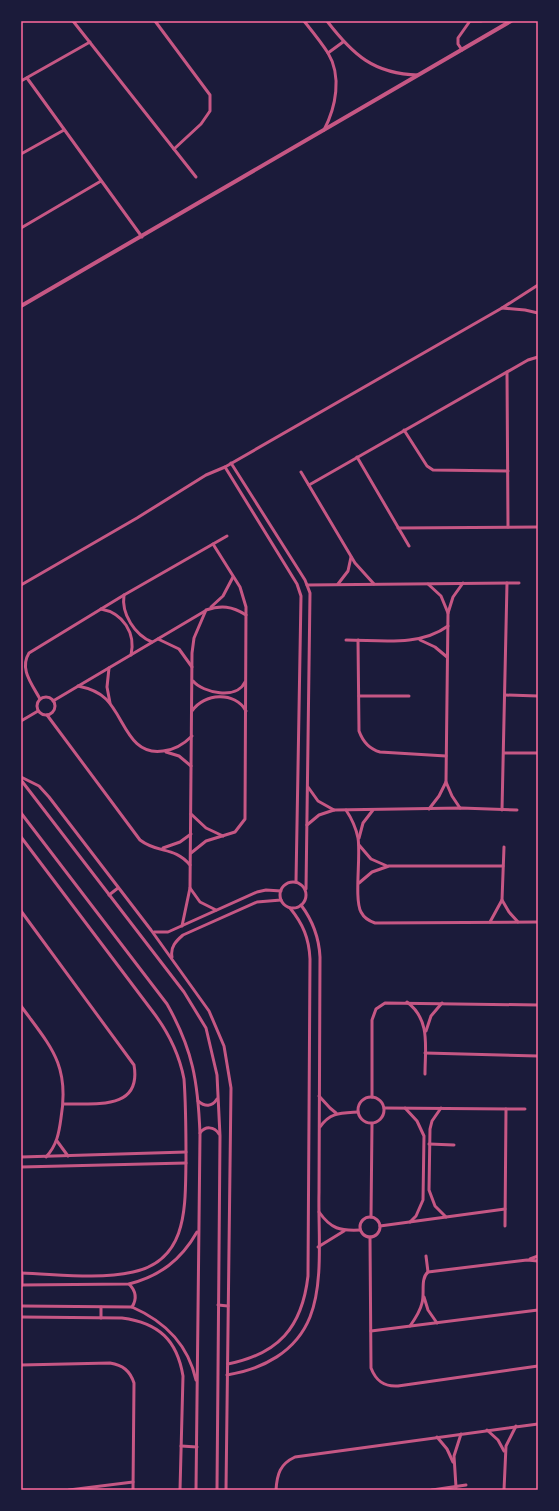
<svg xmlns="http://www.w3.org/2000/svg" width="559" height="1511" font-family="Roboto,sans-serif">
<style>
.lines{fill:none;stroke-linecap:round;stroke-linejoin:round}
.minor{stroke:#c65784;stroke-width:3}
.tertiary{stroke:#c65784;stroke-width:4}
.neatline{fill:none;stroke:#ff6b9d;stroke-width:1.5}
</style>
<rect width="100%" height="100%" fill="#1b1b3a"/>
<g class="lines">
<!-- minor -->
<g class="minor">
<polyline points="73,21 196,177"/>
<polyline points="155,21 210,95 210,111 201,124 174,149"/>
<path d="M304,21C312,31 321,42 328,53C342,76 336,107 324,130"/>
<path d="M327,21C353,55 374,74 418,75"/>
<polyline points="470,21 481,21"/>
<polyline points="462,50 458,44 458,38 470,21"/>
<polyline points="328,53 343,42"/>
<polyline points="27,78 142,237"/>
<polyline points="21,81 90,42"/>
<polyline points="21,154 64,130"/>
<polyline points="21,228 101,181"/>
<polyline points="502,308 525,310 538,313"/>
<polyline points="507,372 508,527"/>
<polyline points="404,430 427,466 433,470 508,471"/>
<polyline points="357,457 409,546"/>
<polyline points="231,463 305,580 310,593 306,889"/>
<polyline points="225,467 297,584 301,596 296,882"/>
<polyline points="301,472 355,563 374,584"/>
<polyline points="309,485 528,360 538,357"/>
<polyline points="398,528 538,527"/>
<polyline points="338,584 348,571 351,557"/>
<polyline points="428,584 441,596 448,613"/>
<polyline points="21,585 137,518 206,475 225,467 502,308 538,285"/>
<polyline points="307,585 519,583"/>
<path d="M124,595C121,614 135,635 152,642"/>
<polyline points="211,607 223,596 233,577"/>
<path d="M101,609C123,613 136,633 131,655"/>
<polyline points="158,639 179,649 192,667"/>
<path d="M346,640C380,640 419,647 448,626"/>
<path d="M358,640L359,731C363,742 369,749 380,752L446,756"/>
<polyline points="420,640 435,647 447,657"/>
<polyline points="109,668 107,687 110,703"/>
<path d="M193,681C203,693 237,700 245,682"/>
<path d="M78,686C88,688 98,691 106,699C125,718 129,756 163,751C175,750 184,744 192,736"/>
<polyline points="505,695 538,696"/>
<polyline points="359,696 409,696"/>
<circle cx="46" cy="706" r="9"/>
<path d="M40,699C32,684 19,669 29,653L124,595L227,536"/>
<polyline points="53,701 205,611"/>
<path d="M192,711C204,693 235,691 246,711"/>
<path d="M47,715L140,840C158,854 174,846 190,865"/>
<polyline points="21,721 38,711"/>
<polyline points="166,752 179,756 191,766"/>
<polyline points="504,753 538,753"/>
<polyline points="21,777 39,786 49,797 151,930 209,1011 224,1046 231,1088 226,1490"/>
<polyline points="21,780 184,992 206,1028 217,1075 220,1136 217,1490"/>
<polyline points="446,782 452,796 460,808"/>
<polyline points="308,787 318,801 334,810"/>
<polyline points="429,809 439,796 446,782 448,613 453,597 463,583"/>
<path d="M346,810C352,819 356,828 358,838C361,856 354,899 361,912C364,918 369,921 375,923L538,922"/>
<polyline points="502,810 507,583"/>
<path d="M21,813L167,1004C193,1050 198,1082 200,1134L196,1490"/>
<polyline points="191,814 206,828 223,836"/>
<polyline points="307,825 319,815 334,810 461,808 517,810"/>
<path d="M21,837L153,1012C169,1033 179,1053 184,1079C186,1106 186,1133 186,1160C185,1205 189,1260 133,1272C97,1280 57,1274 21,1273"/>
<polyline points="359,838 363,823 373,810"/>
<polyline points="359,845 371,859 387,866"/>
<polyline points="163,848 180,842 191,834"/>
<polyline points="191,853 206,841 235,832 245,819 246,607 240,587 213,544"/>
<circle cx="293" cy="895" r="13"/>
<polyline points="359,883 372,872 389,866 503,866"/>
<polyline points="190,888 200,902 216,910"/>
<polyline points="109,895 118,888"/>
<polyline points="502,900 509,912 518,922"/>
<path d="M21,911L134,1065C142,1111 94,1103 64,1104"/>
<polyline points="490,922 502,900 504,847"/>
<path d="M182,926L190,888L192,653L194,638L206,610C221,605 232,606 246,615"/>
<polyline points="154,932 168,932 257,892 266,890 281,891"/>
<path d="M172,957C170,947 176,941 183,935L257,902L281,900"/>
<path d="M407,1002C431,1020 425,1047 425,1074"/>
<path d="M21,1006C50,1046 70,1064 61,1118C59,1133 57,1145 46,1157"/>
<polyline points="426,1031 431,1016 442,1003"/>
<polyline points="425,1053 538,1056"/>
<polyline points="319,1096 330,1108 336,1113"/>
<circle cx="371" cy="1110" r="13"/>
<polyline points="372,1097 372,1020 376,1009 385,1003 538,1005"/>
<path d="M198,1101C205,1107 212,1107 217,1099"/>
<polyline points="384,1108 525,1109"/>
<polyline points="405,1108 417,1121 424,1136 423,1200 416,1216 410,1222"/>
<polyline points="441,1108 432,1121 430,1129 429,1190 435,1206 446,1217"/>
<path d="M320,1127C330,1112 341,1113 358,1112"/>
<path d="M200,1133C205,1126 214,1126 219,1134"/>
<polyline points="57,1141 68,1156"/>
<polyline points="429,1144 454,1145"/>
<polyline points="21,1157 186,1152"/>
<polyline points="21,1167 186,1163"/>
<path d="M319,1212C331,1229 340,1231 360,1230"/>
<circle cx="370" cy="1227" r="10"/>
<polyline points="371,1217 372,1124"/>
<polyline points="380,1226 505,1209"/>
<polyline points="505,1226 506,1109"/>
<path d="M370,1237L371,1368C376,1381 384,1387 398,1386L538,1366"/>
<polyline points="318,1247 344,1231"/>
<polyline points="426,1256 428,1272"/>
<polyline points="530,1259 538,1256"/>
<polyline points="22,1273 22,1285"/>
<path d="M129,1284C136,1291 137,1299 132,1307"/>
<path d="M21,1285L129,1284C160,1276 181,1260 197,1232"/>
<polyline points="424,1297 428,1310 437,1323"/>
<polyline points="218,1305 228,1306"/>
<path d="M21,1306L132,1307C164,1321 188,1344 196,1380"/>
<path d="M21,1317L122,1318C159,1323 177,1340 183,1376L180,1490"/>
<polyline points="101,1318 101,1307"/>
<path d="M410,1326C415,1319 420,1312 422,1303C425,1293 420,1279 428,1272L527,1260L538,1261"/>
<polyline points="371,1331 538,1310"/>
<path d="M228,1364C278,1354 302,1328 308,1276L310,959C309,938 303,924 290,908"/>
<path d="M21,1365L110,1363C123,1365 130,1371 134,1383L133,1490"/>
<path d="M227,1375C263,1369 296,1352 310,1317C324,1282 318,1231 319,1193C319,1114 319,1035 320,957C319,937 313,921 301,905"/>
<polyline points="487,1430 498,1440 504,1451"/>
<polyline points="437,1437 447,1449 453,1462"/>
<polyline points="181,1446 197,1447"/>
<polyline points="456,1487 454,1456 461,1434"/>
<polyline points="69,1490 133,1482"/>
<path d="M276,1490C277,1474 280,1464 295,1457L538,1424"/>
<polyline points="432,1490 466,1485"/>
<polyline points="504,1490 506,1446 516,1426"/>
</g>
<!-- tertiary -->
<polyline class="tertiary" points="21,306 511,21"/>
</g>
<!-- border -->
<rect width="559" height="1511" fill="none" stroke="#1b1b3a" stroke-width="44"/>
<rect x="22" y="22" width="515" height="1467" class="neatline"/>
</svg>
